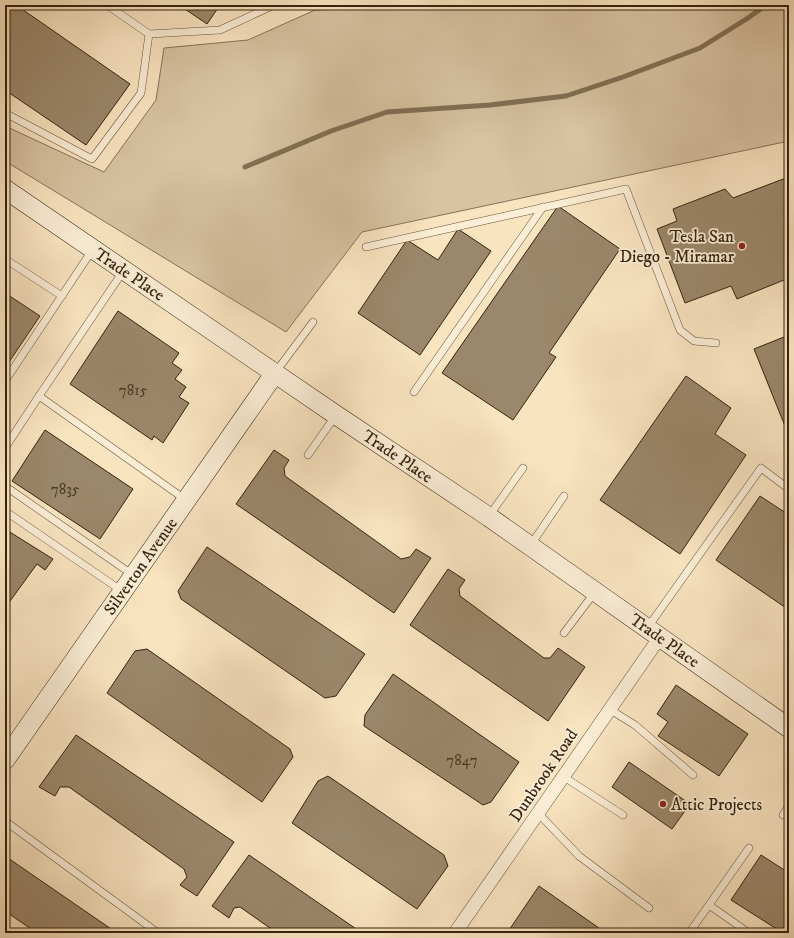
<svg xmlns="http://www.w3.org/2000/svg" width="794" height="938" font-family="'IM FELL DW Pica',serif">
<style>
.green{fill:#d8c3a2;stroke:#867358}
.lines{fill:none;stroke-linecap:round;stroke-linejoin:round}
.stream{stroke:#826f54;stroke-width:5}
.building{fill:#9b876b;stroke:#35230e}
.lane-casing{stroke:#66533a;stroke-width:8}
.street-casing{stroke:#66533a;stroke-width:14}
.secondary-casing{stroke:#35230e;stroke-width:20}
.lane{stroke:#fbedd6;stroke-width:7}
.street{stroke:#fbedd6;stroke-width:13}
.secondary{stroke:#fbedd6;stroke-width:19}
.poi-dot{fill:#8f2418;stroke:#fbedd6;stroke-width:1.5}
.labels{text-anchor:middle;stroke-width:3.5;stroke-linejoin:round;paint-order:stroke}
.number-label{font-size:15px;fill:#4e3c25}
.poi-label{font-size:17px;fill:#35230e;stroke:#fbedd6;text-anchor:end}
.street-label{font-size:17px;fill:#35230e;stroke:#fbedd6}
</style>
<rect width="100%" height="100%" fill="#f9e4c0"/>
<filter id="stains"><feTurbulence type="fractalNoise" baseFrequency=".005" numOctaves="4"/><feColorMatrix values="0 0 0 0 .2 0 0 0 0 .09 0 0 0 0 .02 0 0 0 .5 -.17"/></filter>
<radialGradient id="worn" r=".72"><stop offset=".6" stop-color="#630" stop-opacity="0"/><stop offset="1" stop-color="#630" stop-opacity=".3"/></radialGradient>
<!-- green -->
<polygon class="green" points="410,5 789,5 789,141 362,232 286,332 5,161 5,126 104,172 156,100 164,48 248,40 315,10"/>
<g class="lines">
<!-- stream -->
<polyline class="stream" points="245,167 331,131 387,112 490,105 566,96 623,77 700,48 748,18 766,5"/>
</g>
<!-- building -->
<g class="building">
<polygon points="5,5 16,5 130,84 86,145 5,90"/>
<polygon points="179,5 220,5 207,24"/>
<polygon points="786,178 789,187 789,278 737,299 731,286 685,303 657,229 677,221 673,209 725,189 733,198"/>
<polygon points="558,206 620,249 549,353 556,357 513,420 442,373"/>
<polygon points="458,229 491,251 420,355 358,313 407,240 438,260"/>
<polygon points="5,293 40,316 5,368"/>
<polygon points="118,311 179,353 172,363 182,370 175,379 186,387 179,397 189,403 163,443 154,436 152,440 70,384"/>
<polygon points="789,335 789,436 754,349"/>
<polygon points="686,376 731,408 715,434 746,455 680,554 600,500"/>
<polygon points="45,430 133,489 100,539 12,481"/>
<polygon points="274,450 289,460 284,468 285,476 401,559 410,557 416,549 431,558 394,613 236,504"/>
<polygon points="760,496 789,515 789,610 716,560"/>
<polygon points="5,529 53,559 45,570 37,564 5,608"/>
<polygon points="207,547 365,654 336,696 325,698 181,599 178,591"/>
<polygon points="448,569 465,580 459,589 460,596 544,658 550,658 558,648 585,667 548,721 410,625"/>
<polygon points="147,649 290,749 293,757 262,802 107,693 135,651"/>
<polygon points="393,674 519,762 491,802 483,805 364,726 365,715"/>
<polygon points="676,685 748,734 719,776 658,736 668,722 657,714"/>
<polygon points="76,735 234,842 197,896 180,885 187,877 184,869 69,787 60,787 55,796 39,787"/>
<polygon points="629,762 690,804 672,829 612,787"/>
<polygon points="328,776 444,855 448,866 417,909 292,823 318,781"/>
<polygon points="789,832 789,843 784,839"/>
<polygon points="249,855 362,933 277,933 240,907 234,908 229,918 212,906"/>
<polygon points="761,855 789,873 789,933 783,933 731,900"/>
<polygon points="5,856 117,933 37,933 5,911"/>
<polygon points="539,886 606,933 507,933"/>
</g>
<g class="lines">
<!-- lane casing -->
<g class="lane-casing">
<g id="lane">
<polyline points="107,5 149,34"/>
<polyline points="5,113 92,159 141,93 149,34 220,30 274,5"/>
<polyline points="366,247 626,189 680,330 694,341 716,343"/>
<polyline points="5,259 62,296"/>
<polyline points="124,270 39,396 186,500"/>
<polyline points="275,373 313,322"/>
<polyline points="5,381 93,249"/>
<polyline points="414,392 543,207"/>
<polyline points="5,448 39,396"/>
<polyline points="308,455 336,415"/>
<polyline points="5,486 133,575"/>
<polyline points="5,511 122,591"/>
<polyline points="489,516 523,468"/>
<polyline points="530,546 564,496"/>
<polyline points="648,627 761,468 789,489"/>
<polyline points="564,633 595,592"/>
<polyline points="609,709 635,725 693,775"/>
<polyline points="782,722 789,712"/>
<polyline points="564,777 623,815"/>
<polyline points="538,813 579,856 649,908"/>
<polyline points="783,815 789,806"/>
<polyline points="5,821 158,933"/>
<polyline points="689,933 709,905"/>
<polyline points="749,933 709,905 749,848"/>
</g>
</g>
<!-- street casing -->
<g class="street-casing">
<polyline id="street" points="455,933 660,637"/>
</g>
<!-- secondary casing -->
<g class="secondary-casing">
<g id="secondary">
<polyline points="5,189 336,415 489,517 789,728"/>
<polyline points="5,760 275,373"/>
</g>
</g>
<!-- lane -->
<use href="#lane" class="lane"/>
<!-- street -->
<use href="#street" class="street"/>
<!-- secondary -->
<use href="#secondary" class="secondary"/>
</g>
<!-- markers -->
<g class="poi-dot">
<circle cx="742" cy="246" r="4"/>
<circle cx="663" cy="804" r="4"/>
</g>
<g class="labels">
<!-- number labels -->
<g class="number-label">
<text x="133" y="395">7815</text>
<text x="65" y="494">7835</text>
<text x="462" y="765">7847</text>
</g>
<!-- poi labels -->
<g class="poi-label">
<text x="734" y="242">Tesla San<tspan x="734" dy="20">Diego - Miramar</tspan></text>
<text x="671" y="810" text-anchor="start">Attic Projects</text>
</g>
<!-- street labels -->
<g class="street-label">
<text transform="translate(130 274) rotate(34)" y="6">Trade Place</text>
<text transform="translate(398 456) rotate(34)" y="6">Trade Place</text>
<text transform="translate(140 566) rotate(-55)" y="6">Silverton Avenue</text>
<text transform="translate(665 640) rotate(35)" y="6">Trade Place</text>
<text transform="translate(543 775) rotate(-56)" y="6">Dunbrook Road</text>
</g>
</g>
<!-- margin -->
<rect width="794" height="938" fill="none" stroke="#f9e4c0" stroke-width="20"/>
<rect x="6" y="6" width="782" height="926" fill="none" stroke="#35230e" stroke-width="2"/>
<rect x="10" y="10" width="774" height="918" fill="none" stroke="#35230e"/>
<rect width="100%" height="100%" filter="url(#stains)"/>
<rect width="100%" height="100%" fill="url(#worn)"/>
</svg>
